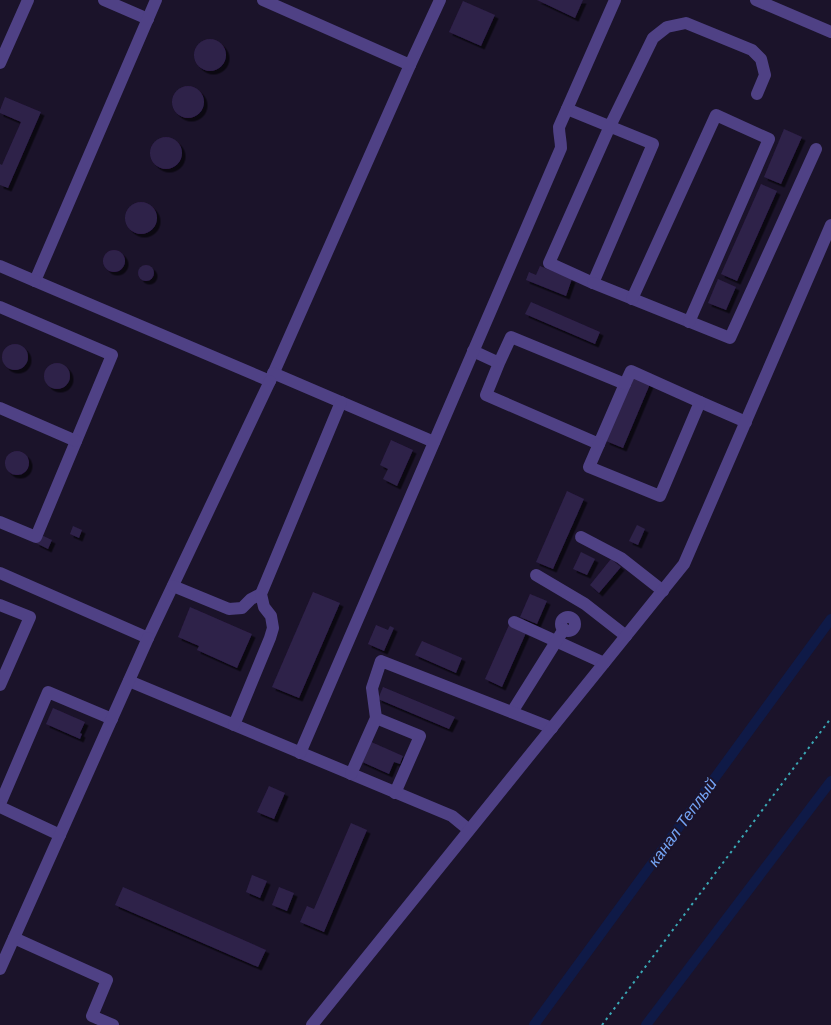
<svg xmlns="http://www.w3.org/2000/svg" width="831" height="1025" font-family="Arial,sans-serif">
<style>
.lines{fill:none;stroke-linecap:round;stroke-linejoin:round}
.canal{stroke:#0f1a47;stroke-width:10}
.building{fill:#2f204a;filter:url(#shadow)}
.path{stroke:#3aa8b5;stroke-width:2;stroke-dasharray:2.5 4;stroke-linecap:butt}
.minor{stroke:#4f4185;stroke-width:12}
.labels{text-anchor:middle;stroke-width:4;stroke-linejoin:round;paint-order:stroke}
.water-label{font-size:16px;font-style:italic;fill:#74a4f5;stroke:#1b132a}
</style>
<defs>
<filter id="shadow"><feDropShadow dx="3.5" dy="3.5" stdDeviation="0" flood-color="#0009"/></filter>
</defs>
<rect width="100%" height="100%" fill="#1b132a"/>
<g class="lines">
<!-- canal -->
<g class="canal">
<polyline points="534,1025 831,619"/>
<polyline points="646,1025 831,781"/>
</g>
</g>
<!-- building -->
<g class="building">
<polygon points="537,0 583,0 575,18"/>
<polygon points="463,1 495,15 481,46 449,32"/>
<circle cx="210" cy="55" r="16"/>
<circle cx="188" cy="102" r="16"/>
<polygon points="5,97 41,112 8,188 0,185 0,164 2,165 21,122 0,113 0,110"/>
<polygon points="784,129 802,137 781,184 764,177"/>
<circle cx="166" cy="153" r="16"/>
<polygon points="761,184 777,191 737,281 721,274"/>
<circle cx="141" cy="218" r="16"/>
<circle cx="114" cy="261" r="11"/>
<circle cx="146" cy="273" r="8"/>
<polygon points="540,266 572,279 566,296 526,280 529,272 536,275"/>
<polygon points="718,279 736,287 726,310 708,303"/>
<polygon points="531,302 600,332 595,344 525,314"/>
<circle cx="15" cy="357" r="13"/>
<circle cx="57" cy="376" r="13"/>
<polygon points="633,376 650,384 623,448 606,441"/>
<polygon points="391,440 413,450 397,486 383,479 388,469 380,465"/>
<circle cx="17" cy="463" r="12"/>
<polygon points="567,491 584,499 553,569 536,562"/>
<polygon points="637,525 645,529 638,545 629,541"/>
<polygon points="73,526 82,530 79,538 70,534"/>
<polygon points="39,534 52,540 48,549 36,543"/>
<polygon points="581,552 595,559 587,575 573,569"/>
<polygon points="611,559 621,567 599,593 590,585"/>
<polygon points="313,592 340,603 299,698 272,687"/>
<polygon points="530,594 547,601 537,624 520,617"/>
<polygon points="190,607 252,634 237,668 197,650 199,646 178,637"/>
<polygon points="376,625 388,630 390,626 394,628 384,651 368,644"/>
<polygon points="509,625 526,633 502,687 485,679"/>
<polygon points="422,641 462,658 456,673 415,655"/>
<polygon points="383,687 455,717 449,729 378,699"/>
<polygon points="53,708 85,722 80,733 82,734 80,739 46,724"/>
<polygon points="369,741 403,756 400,764 394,762 389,774 360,761"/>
<polygon points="269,786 285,793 274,819 257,812"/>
<polygon points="351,823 367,830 324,932 300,922 307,906 314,909"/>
<polygon points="252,875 267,881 260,898 246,892"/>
<polygon points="123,887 266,950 258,967 115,905"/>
<polygon points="279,887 294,893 287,911 272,905"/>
</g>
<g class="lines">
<!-- path -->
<polyline class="path" points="602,1025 831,718"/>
<!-- minor -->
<g class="minor">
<polyline points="104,0 148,19"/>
<polyline points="156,0 35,281 270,381 410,65"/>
<polyline points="263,0 410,65 440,0"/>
<polyline points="756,0 831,32"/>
<polyline points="0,63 28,0"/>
<polyline points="567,109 653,144 593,283 549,263 610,126 653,38 667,27 686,23 752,50 761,59 765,75 757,94"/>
<polyline points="0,266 35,281"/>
<polyline points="593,283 730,338 816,149"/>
<polyline points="632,299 716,115 769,139 689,322"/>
<polyline points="0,307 112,355 36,537 0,522"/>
<polyline points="473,351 499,363 511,337 625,384 599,444 486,395 499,363"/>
<polyline points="273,373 434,442"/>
<polyline points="700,402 746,422"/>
<polyline points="0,408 76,441"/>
<polyline points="599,444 589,467 660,496 700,402 631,371 625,384"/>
<polyline points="581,537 621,558 663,591"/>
<polyline points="0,573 148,638 270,381"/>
<polyline points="536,575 585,604 626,636"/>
<polyline points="173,586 229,609 242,608 251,599 261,594"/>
<polyline points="0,605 30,617 0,685"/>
<circle cx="568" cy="624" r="7"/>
<polyline points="514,622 604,663"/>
<polyline points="129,681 452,816 469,830"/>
<polyline points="512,712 564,629"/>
<polyline points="376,718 420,736 395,793"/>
<polyline points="234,725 270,638 273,628 271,616 264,607 261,594 341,402"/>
<path d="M300,753L561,148C561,141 559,135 559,127L615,0"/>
<polyline points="351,774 376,718 372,688 381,661 552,728"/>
<polyline points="0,804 48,692 112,719"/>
<polyline points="0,807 60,835"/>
<polyline points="14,938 107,980 92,1016 113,1025"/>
<polyline points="0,969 148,638"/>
<polyline points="312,1025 684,564 831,225"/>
</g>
</g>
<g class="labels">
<!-- water labels -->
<g class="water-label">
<text transform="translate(682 822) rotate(-54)" y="6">канал Теплый</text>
</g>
</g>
</svg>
